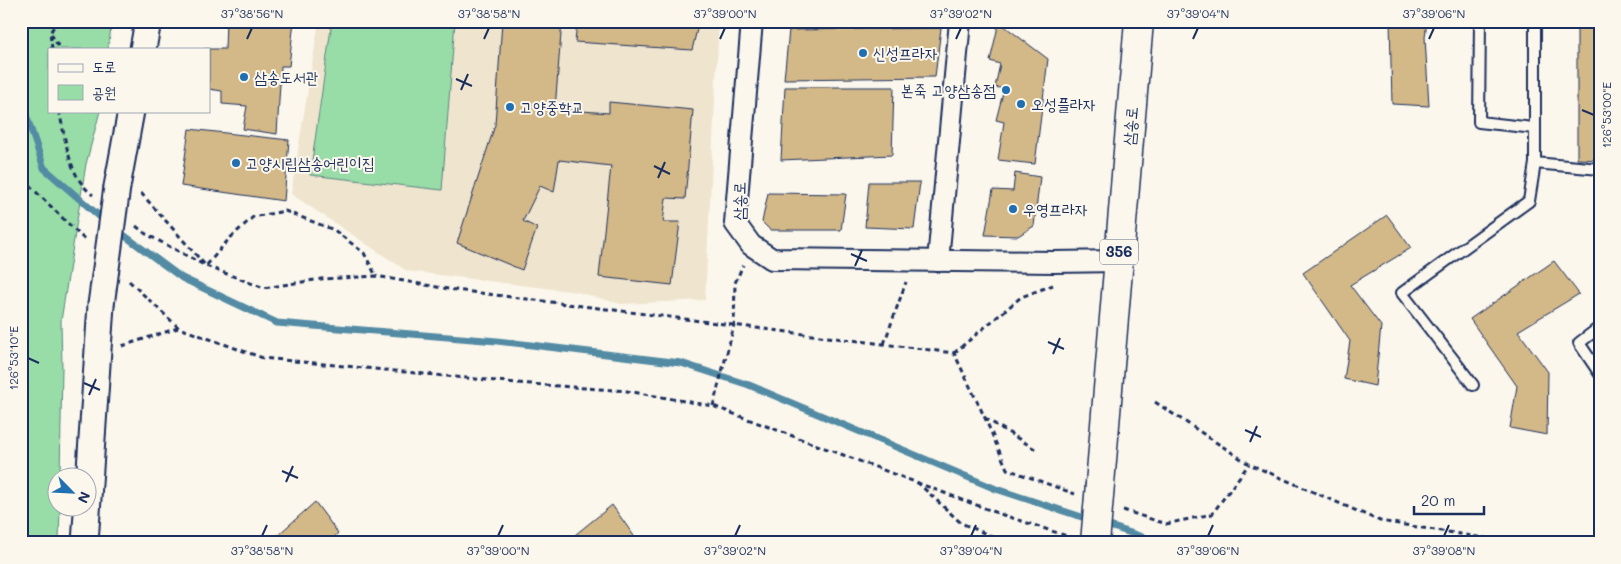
<svg xmlns="http://www.w3.org/2000/svg" width="1621" height="564" font-family="Mali,'Poor Story',sans-serif">
<style>
.built{fill:#efe4ce}
.green{fill:#98dca7;stroke:#5a8682}
.lines{fill:none;stroke-linecap:round;stroke-linejoin:round}
.stream{stroke:#528ba4;stroke-width:7}
.building{fill:#d3b888;stroke:#1b2f5e}
.service-casing{stroke:#1b2f5e;stroke-width:14}
.minor-casing{stroke:#1b2f5e;stroke-width:24}
.tertiary-casing{stroke:#1b2f5e;stroke-width:29}
.primary-casing{stroke:#1b2f5e;stroke-width:31}
.path{stroke:#1b2f5e;stroke-width:3;stroke-dasharray:5 4;stroke-linecap:butt}
.service{stroke:#fbf7ec;stroke-width:10}
.minor{stroke:#fbf7ec;stroke-width:20}
.tertiary{stroke:#fbf7ec;stroke-width:25}
.primary{stroke:#fbf7ec;stroke-width:28}
.tertiary-bridge-casing{stroke:#1b2f5e;stroke-width:29;stroke-linecap:butt}
.primary-bridge-casing{stroke:#1b2f5e;stroke-width:31;stroke-linecap:butt}
.tertiary-bridge{stroke:#fbf7ec;stroke-width:25}
.primary-bridge{stroke:#fbf7ec;stroke-width:28}
.ticks{fill:none;stroke:#1b2f5e;stroke-width:2}
.poi-dot{fill:#1f6fb2;stroke:#fbf7ec;stroke-width:2}
.labels{text-anchor:middle;stroke-width:4;stroke-linejoin:round;paint-order:stroke}
.shield{fill:#fbf7ec;stroke:#5e6b89;stroke-width:1}
.shield-label{font-size:15px;font-weight:bold;fill:#1b2f5e}
.poi-label{font-size:16px;fill:#1b2f5e;stroke:#fbf7ec;text-anchor:start}
.street-label{font-size:16px;fill:#1b2f5e;stroke:#fbf7ec}
.neatline{fill:none;stroke:#1b2f5e;stroke-width:2}
.ticks-label{font-size:12px;text-anchor:middle;fill:#1b2f5e}
</style>
<rect width="100%" height="100%" fill="#fbf7ec"/>
<filter id="ink" filterUnits="userSpaceOnUse"><feTurbulence type="fractalNoise" baseFrequency=".02" numOctaves="2"/><feDisplacementMap in="SourceGraphic" scale="10" xChannelSelector="R" yChannelSelector="G"/><feConvolveMatrix kernelMatrix="1 2 1 2 8 2 1 2 1" color-interpolation-filters="sRGB"/></filter>
<g filter="url(#ink)">
<!-- built -->
<polygon class="built" points="319,21 719,21 705,300 621,304 577,292 407,271 291,194"/>
<!-- green -->
<g class="green">
<polygon points="21,21 112,21 108,49 49,49 49,111 100,111 86,164 61,321 62,368 60,476 58,476 58,506 60,507 59,543 21,543"/>
<polygon points="332,21 455,21 442,190 310,175"/>
</g>
<g class="lines">
<!-- stream -->
<g class="stream">
<polyline points="21,100 44,168 106,222"/>
<polyline points="117,230 182,278 277,323 497,341 681,363 749,385 996,489 1091,520"/>
<polyline points="1101,523 1160,543"/>
</g>
</g>
<!-- building -->
<g class="building">
<polygon points="226,21 294,21 289,66 281,66 277,134 243,129 247,106 222,104 222,91 209,89 209,49 204,49 225,49"/>
<polygon points="502,21 562,21 555,109 609,113 609,102 693,110 685,199 666,198 663,222 680,222 672,285 599,277 611,166 559,160 554,192 540,186 523,221 537,228 522,270 457,243 495,125"/>
<polygon points="577,21 699,21 692,50 575,42"/>
<polygon points="1390,21 1427,21 1425,37 1429,106 1392,104"/>
<polygon points="1577,21 1600,21 1600,160 1577,159"/>
<polygon points="999,22 1048,59 1035,164 998,160 1004,122 996,120 1004,89 995,87 1000,64 990,61"/>
<polygon points="941,28 935,77 784,79 789,30"/>
<polygon points="785,87 894,87 892,155 781,160"/>
<polygon points="189,129 289,140 284,201 181,186"/>
<polygon points="1015,173 1040,177 1034,226 1018,236 985,235 993,190 1013,191"/>
<polygon points="869,182 920,182 914,229 865,227"/>
<polygon points="768,193 846,194 841,230 770,230 762,222"/>
<polygon points="1387,215 1411,248 1350,285 1381,326 1375,386 1344,379 1350,341 1303,273"/>
<polygon points="1554,261 1579,294 1518,331 1548,372 1547,435 1510,428 1517,386 1470,319"/>
<polygon points="315,502 338,533 329,543 269,543"/>
<polygon points="612,505 634,536 627,543 565,543"/>
</g>
<g class="lines">
<!-- service casing -->
<g class="service-casing">
<g id="service">
<polyline points="1480,21 1479,122 1534,128"/>
<polyline points="1535,163 1600,169"/>
<polyline points="1600,327 1579,343 1600,374"/>
<polyline points="1473,385 1402,293 1529,201 1535,163 1535,21"/>
</g>
</g>
<!-- minor casing -->
<g class="minor-casing">
<g id="minor">
<polyline points="752,21 735,223 751,245 772,259 1054,262 1119,261"/>
<polyline points="938,261 960,21"/>
</g>
</g>
<!-- tertiary casing -->
<g class="tertiary-casing">
<g id="tertiary">
<polyline points="143,49 148,21"/>
<polyline points="117,187 131,111"/>
<polyline points="85,543 101,305"/>
</g>
</g>
<!-- primary casing -->
<g class="primary-casing">
<polyline id="primary" points="1100,484 1139,21"/>
</g>
<!-- path -->
<g class="path">
<polyline points="51,34 60,49"/>
<polyline points="52,49 50,33 57,21"/>
<path d="M59,111C66,139 68,177 93,195"/>
<polyline points="21,170 25,181 86,241"/>
<polyline points="141,193 206,266 229,239 253,217 285,211 334,230 364,253 376,276"/>
<polyline points="136,226 146,234 206,266 264,288 321,279 376,276 448,289 954,353 985,418 1007,469 1075,494"/>
<polyline points="21,245 23,251 21,263"/>
<polyline points="129,281 179,328 263,358 517,383 627,391 713,406 1003,515 1070,537"/>
<polyline points="884,344 906,282"/>
<polyline points="122,346 178,328"/>
<polyline points="954,353 1021,297 1053,285"/>
<polyline points="21,383 26,396 21,512"/>
<polyline points="1155,402 1249,464 1380,521 1515,543"/>
<polyline points="713,406 734,326 735,283 743,265"/>
<polyline points="985,418 1035,449"/>
<polyline points="917,482 961,523 1007,543"/>
<polyline points="1123,510 1166,524 1212,514 1249,464"/>
</g>
<!-- service -->
<use href="#service" class="service"/>
<!-- minor -->
<use href="#minor" class="minor"/>
<!-- tertiary -->
<use href="#tertiary" class="tertiary"/>
<!-- primary -->
<use href="#primary" class="primary"/>
<!-- tertiary-bridge casing -->
<g class="tertiary-bridge-casing">
<polyline id="tertiary-bridge" points="101,305 117,187"/>
</g>
<!-- primary-bridge casing -->
<g class="primary-bridge-casing">
<polyline id="primary-bridge" points="1095,543 1100,484"/>
</g>
<!-- tertiary-bridge -->
<use href="#tertiary-bridge" class="tertiary-bridge"/>
<!-- primary-bridge -->
<use href="#primary-bridge" class="primary-bridge"/>
</g>
</g>
<!-- ticks -->
<path class="ticks" d="M247,39L252,28M484,39L489,28M720,39L725,28M956,39L961,28M1193,39L1198,28M1429,39L1434,28M456,79L472,86M461,90L468,74M1582,110L1594,115M654,166L670,174M658,178L665,162M851,254L867,261M855,266L862,250M1048,342L1064,349M1053,354L1060,338M28,358L39,363M84,383L100,390M89,395L96,379M1245,430L1261,437M1250,442L1257,426M282,471L298,478M286,482L293,466M262,536L267,525M498,536L503,525M735,536L740,525M971,536L976,525M1208,536L1213,525M1444,536L1449,525"/>
<!-- markers -->
<g class="poi-dot">
<circle cx="863" cy="53" r="5"/>
<circle cx="244" cy="77" r="5"/>
<circle cx="1006" cy="90" r="5"/>
<circle cx="1021" cy="104" r="5"/>
<circle cx="510" cy="107" r="5"/>
<circle cx="236" cy="163" r="5"/>
<circle cx="1013" cy="209" r="5"/>
</g>
<g class="labels">
<!-- shield labels -->
<rect class="shield" x="1100" y="239.5" width="38" height="25" rx="4"/>
<g class="shield-label">
<text x="1119" y="257">356</text>
</g>
<!-- poi labels -->
<g class="poi-label">
<text x="873" y="59">신성프라자</text>
<text x="254" y="83">삼송도서관</text>
<text x="996" y="96" text-anchor="end">본죽 고양삼송점</text>
<text x="1031" y="110">오성플라자</text>
<text x="520" y="113">고양중학교</text>
<text x="246" y="169">고양시립삼송어린이집</text>
<text x="1023" y="215">우영프라자</text>
</g>
<!-- street labels -->
<g class="street-label">
<text transform="translate(1130 126) rotate(-85)" y="6">삼송로</text>
<text transform="translate(739 201) rotate(-89)" y="6">삼송로</text>
</g>
</g>
<!-- margin -->
<rect width="1621" height="564" fill="none" stroke="#fbf7ec" stroke-width="55"/>
<!-- legend -->
<rect x="48" y="48" width="162" height="65" fill="#fbf7ec" stroke="#a1a7b3"/>
<rect x="58" y="64" width="25" height="8" fill="#fbf7ec" stroke="#a1a7b3"/>
<text x="92" y="72" font-size="15" fill="#1b2f5e">도로</text>
<rect x="58" y="85" width="25" height="15" fill="#98dca7" stroke="#a1a7b3"/>
<text x="92" y="98" font-size="15" fill="#1b2f5e">공원</text>
<!-- north arrow -->
<g transform="translate(72 492) rotate(114)"><circle r="24" fill="#fbf7ec" stroke="#a1a7b3"/>
<path d="M0-4L9 19L0 12L-9 19Z" fill="#1f6fb2"/>
<text y="-8" font-size="14" font-weight="bold" text-anchor="middle" fill="#1b2f5e">N</text>
</g>
<!-- scale -->
<path d="M1414 506v8h70v-8" fill="none" stroke="#1b2f5e" stroke-width="2.5"/>
<text x="1421" y="506" font-size="15" fill="#1b2f5e" stroke="#fbf7ec" stroke-width="4" paint-order="stroke">20 m</text>
<rect x="28" y="28" width="1566" height="508" class="neatline"/>
<g class="ticks-label">
<text x="252" y="18">37°38'56"N</text>
<text x="489" y="18">37°38'58"N</text>
<text x="725" y="18">37°39'00"N</text>
<text x="961" y="18">37°39'02"N</text>
<text x="1198" y="18">37°39'04"N</text>
<text x="1434" y="18">37°39'06"N</text>
<text transform="translate(1607 115) rotate(-90)" y="4">126°53'00"E</text>
<text transform="translate(14 358) rotate(-90)" y="4">126°53'10"E</text>
<text x="262" y="555">37°38'58"N</text>
<text x="498" y="555">37°39'00"N</text>
<text x="735" y="555">37°39'02"N</text>
<text x="971" y="555">37°39'04"N</text>
<text x="1208" y="555">37°39'06"N</text>
<text x="1444" y="555">37°39'08"N</text>
</g>
</svg>
